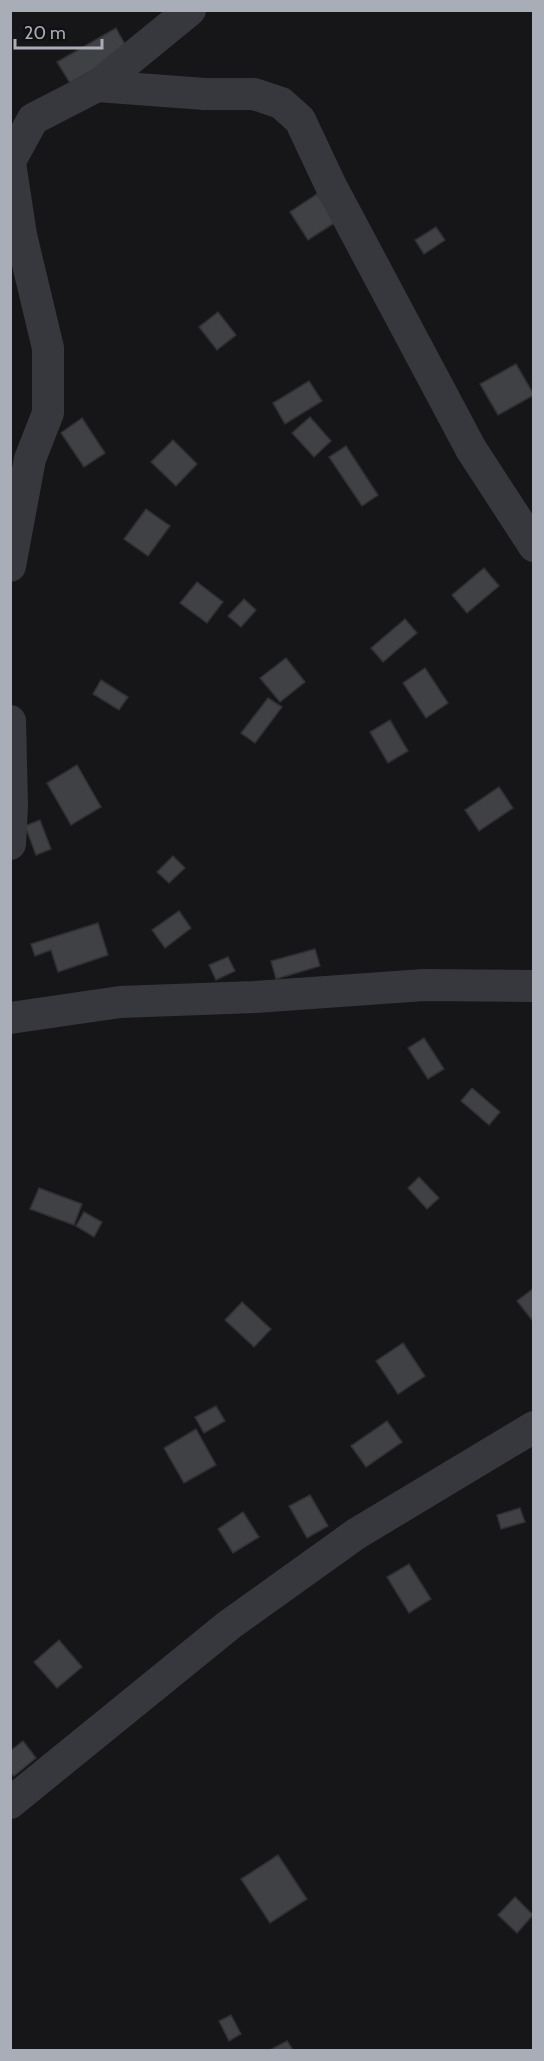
<svg xmlns="http://www.w3.org/2000/svg" width="544" height="2061" font-family="Cabin,sans-serif">
<style>
.building{fill:#404145;stroke:#303034;stroke-width:1.5}
.lines{fill:none;stroke-linecap:round;stroke-linejoin:round}
.minor{stroke:#37383d;stroke-width:32}
</style>
<rect width="100%" height="100%" fill="#161618"/>
<!-- building -->
<g class="building">
<polygon points="116,28 128,50 70,83 57,62"/>
<polygon points="317,194 336,222 308,240 290,212"/>
<polygon points="436,227 445,240 424,254 415,240"/>
<polygon points="218,312 236,335 217,350 199,327"/>
<polygon points="516,364 534,395 498,415 480,384"/>
<polygon points="309,381 322,401 285,424 273,403"/>
<polygon points="310,417 331,441 314,457 292,433"/>
<polygon points="82,418 105,453 84,467 61,433"/>
<polygon points="173,440 197,464 176,486 151,462"/>
<polygon points="346,446 378,495 362,506 329,457"/>
<polygon points="146,509 170,526 148,556 124,539"/>
<polygon points="484,568 499,586 467,613 452,595"/>
<polygon points="197,582 223,602 207,623 180,603"/>
<polygon points="244,599 256,610 241,627 228,616"/>
<polygon points="405,619 417,633 383,662 371,648"/>
<polygon points="286,658 305,682 280,702 260,678"/>
<polygon points="425,668 448,703 426,718 403,683"/>
<polygon points="101,680 128,697 119,710 93,694"/>
<polygon points="268,698 282,707 255,743 241,733"/>
<polygon points="390,720 408,751 388,763 370,732"/>
<polygon points="77,765 101,807 71,825 47,783"/>
<polygon points="499,787 513,808 479,831 465,810"/>
<polygon points="40,820 51,849 36,855 25,826"/>
<polygon points="173,856 185,868 169,883 157,872"/>
<polygon points="179,911 191,928 165,948 152,930"/>
<polygon points="98,923 108,955 58,972 51,950 35,956 31,944"/>
<polygon points="315,949 320,966 276,979 271,961"/>
<polygon points="228,957 235,971 216,980 209,965"/>
<polygon points="424,1038 444,1069 428,1079 408,1048"/>
<polygon points="472,1088 500,1112 489,1125 461,1101"/>
<polygon points="419,1177 439,1198 427,1209 408,1188"/>
<polygon points="39,1188 82,1204 74,1225 30,1209"/>
<polygon points="84,1212 102,1222 94,1237 76,1226"/>
<polygon points="534,1288 534,1319 532,1320 517,1301"/>
<polygon points="242,1302 271,1329 254,1347 225,1320"/>
<polygon points="403,1343 425,1376 398,1394 376,1361"/>
<polygon points="216,1406 225,1421 204,1433 195,1417"/>
<polygon points="387,1421 402,1442 366,1467 351,1446"/>
<polygon points="196,1429 216,1465 184,1483 164,1448"/>
<polygon points="310,1495 328,1526 307,1538 289,1506"/>
<polygon points="520,1508 525,1522 501,1529 497,1515"/>
<polygon points="243,1512 259,1537 233,1553 218,1529"/>
<polygon points="409,1564 431,1599 409,1613 387,1577"/>
<polygon points="59,1640 82,1667 57,1688 34,1662"/>
<polygon points="23,1741 36,1758 14,1776 10,1772 10,1751"/>
<polygon points="278,1855 307,1899 270,1923 241,1879"/>
<polygon points="515,1897 533,1915 517,1933 498,1915"/>
<polygon points="231,2015 241,2034 229,2041 219,2021"/>
<polygon points="287,2041 293,2050 270,2050"/>
</g>
<g class="lines">
<!-- minor -->
<g class="minor">
<polyline points="97,86 205,94 254,94 281,103 300,120 331,186 471,449 534,546"/>
<polyline points="10,161 33,119 97,86 190,10"/>
<polyline points="10,163 21,235 48,348 48,413 30,459 10,566"/>
<polyline points="10,721 12,805 10,844"/>
<polyline points="10,1018 120,1002 255,997 424,985 534,986"/>
<polyline points="10,1803 229,1625 356,1534 534,1427"/>
</g>
</g>
<!-- border -->
<rect width="544" height="2061" fill="none" stroke="#a8adb8" stroke-width="24"/>
<!-- scale -->
<path d="M15 39v9h87v-9" fill="none" stroke="#a8adb8" stroke-width="3"/>
<text x="24" y="39" font-size="18" fill="#a8adb8" stroke="#111113" stroke-width="4.5" paint-order="stroke">20 m</text>
</svg>
